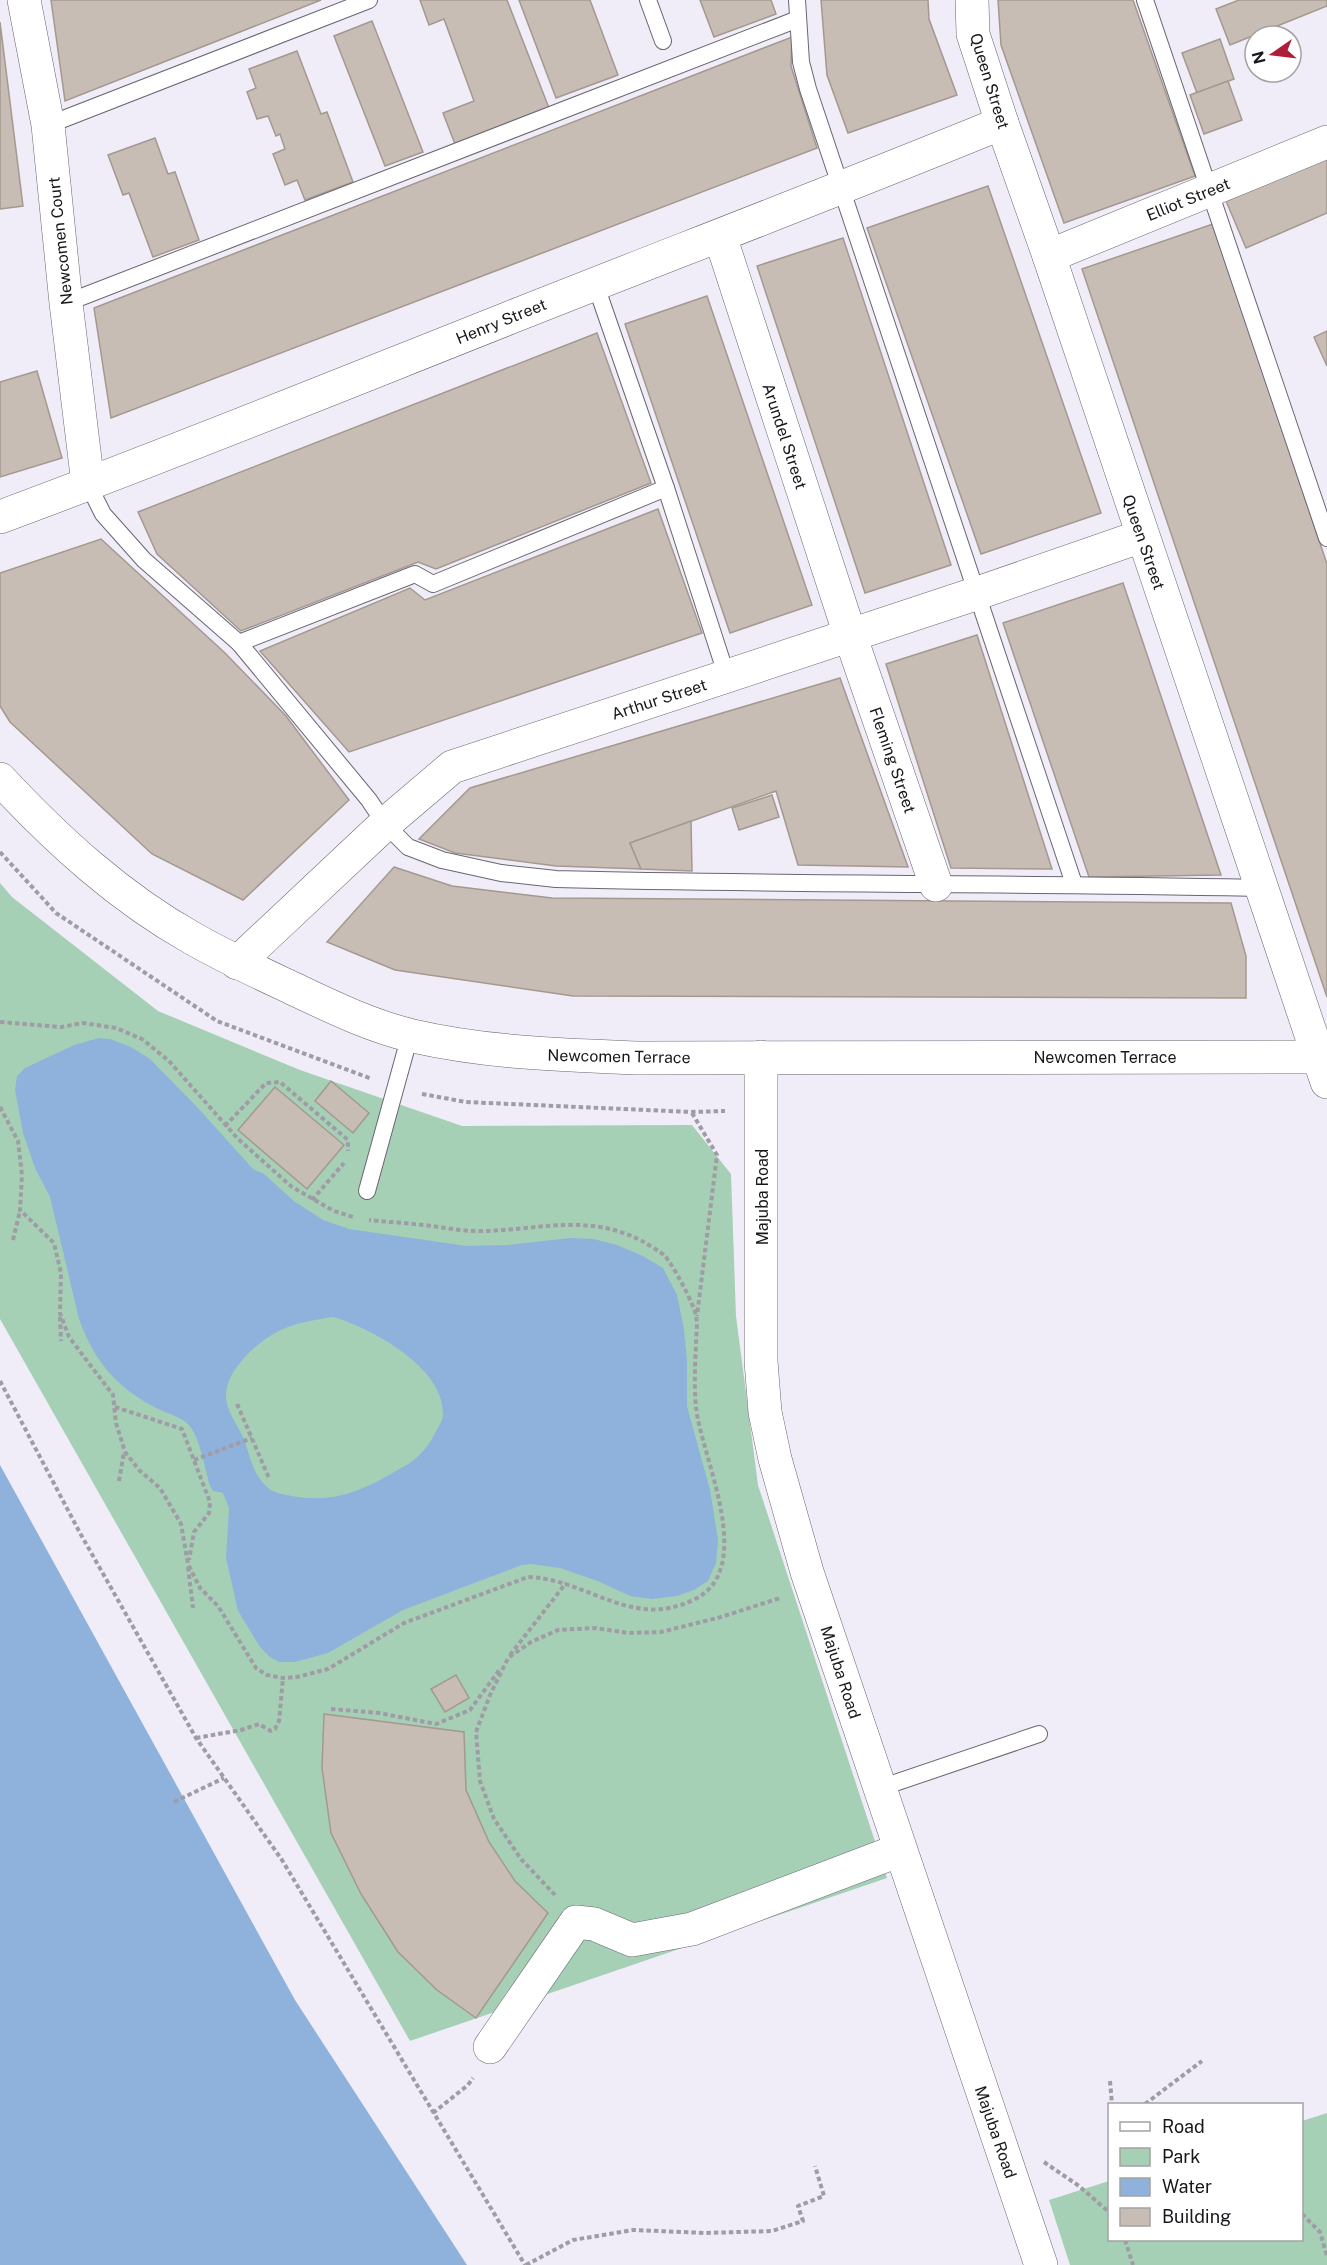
<svg xmlns="http://www.w3.org/2000/svg" width="1327" height="2265" font-family="'Public Sans',sans-serif">
<style>
.green{fill:#a6d0b5}
.water{fill:#8fb2dd;fill-rule:evenodd}
.building{fill:#c8bdb4;stroke:#a39990;stroke-width:1.5}
.lines{fill:none;stroke-linecap:round;stroke-linejoin:round}
.service-casing{stroke:#696671;stroke-width:18}
.minor-casing{stroke:#696671;stroke-width:34}
.tertiary-casing{stroke:#696671;stroke-width:34}
.path{stroke:#9f9ca5;stroke-width:4;stroke-dasharray:4.5 3;stroke-linecap:butt}
.service{stroke:#fff;stroke-width:16}
.minor{stroke:#fff;stroke-width:33}
.tertiary{stroke:#fff;stroke-width:33}
.labels{text-anchor:middle;stroke-width:5;stroke-linejoin:round;paint-order:stroke}
.street-label{font-size:16px;fill:#17161a;stroke:#fff}
</style>
<rect width="100%" height="100%" fill="#f0edf9"/>
<!-- green -->
<g class="green">
<polygon points="0,883 12,897 158,1011 300,1070 462,1126 692,1125 731,1174 736,1316 758,1485 887,1878 410,2041 0,1319"/>
<polygon points="1327,2113 1327,2265 1070,2265 1049,2200 1109,2181 1110,2240 1302,2240 1302,2121"/>
</g>
<!-- water -->
<g class="water">
<path d="M99,1038L110,1039L131,1047L150,1059L198,1108L253,1169L264,1174L294,1201L323,1220L349,1229L467,1246L507,1245L570,1238L594,1239L617,1245L641,1255L663,1268L677,1295L684,1329L687,1361V1406L710,1490L718,1540L716,1563L708,1581L694,1590L677,1596L652,1599L630,1596L600,1582L560,1568L531,1564L522,1565L403,1610L328,1653L295,1662H279L270,1657L260,1647L238,1611L226,1558L229,1508L223,1493L213,1491L210,1486C204,1467 201,1440 189,1425C182,1417 166,1413 156,1408C116,1387 94,1361 79,1319L50,1197L35,1168L23,1133L15,1090L17,1076L25,1068L74,1045ZM334,1317C372,1329 444,1367 443,1414C443,1420 439,1426 436,1431C430,1445 417,1460 403,1467C365,1489 338,1504 292,1496C281,1494 272,1493 264,1484C253,1473 249,1453 244,1439C238,1425 227,1413 226,1397C225,1370 258,1341 281,1330C297,1323 316,1319 334,1317Z"/>
<polygon points="0,1465 295,2000 467,2265 0,2265"/>
</g>
<!-- building -->
<g class="building">
<polygon points="51,0 321,0 65,101"/>
<polygon points="420,0 507,0 549,108 455,144 443,113 474,101 444,19 429,25"/>
<polygon points="519,0 590,0 618,75 556,98"/>
<polygon points="700,0 771,0 776,14 714,37"/>
<polygon points="821,0 928,0 929,19 957,95 848,133 827,75"/>
<polygon points="998,0 1133,0 1195,176 1064,223 1001,45"/>
<polygon points="1239,0 1327,0 1327,6 1230,45 1216,9"/>
<polygon points="372,21 423,152 385,166 334,36"/>
<polygon points="0,22 23,206 0,209"/>
<polygon points="792,37 791,66 817,148 111,418 94,308"/>
<polygon points="1220,39 1234,79 1197,93 1182,53"/>
<polygon points="297,51 321,114 327,112 353,182 305,200 297,180 285,185 273,154 285,149 280,134 276,136 268,116 257,119 247,92 256,88 249,69"/>
<polygon points="1228,81 1242,120 1204,134 1190,95"/>
<polygon points="155,138 168,174 175,172 199,240 153,257 129,193 123,195 108,155"/>
<polygon points="1327,156 1327,213 1246,248 1226,201"/>
<polygon points="988,186 1101,513 981,554 867,228"/>
<polygon points="1213,224 1327,564 1327,997 1082,269"/>
<polygon points="843,238 951,565 865,593 757,266"/>
<polygon points="707,296 812,605 730,633 625,324"/>
<polygon points="1327,331 1327,366 1314,337"/>
<polygon points="597,333 651,483 436,569 418,562 241,631 157,554 138,512"/>
<polygon points="37,371 62,458 0,477 0,382"/>
<polygon points="658,509 702,633 349,752 260,651 410,588 425,600"/>
<polygon points="101,539 225,653 286,716 349,800 243,900 152,854 10,722 0,706 0,573"/>
<polygon points="1123,583 1221,875 1089,877 1003,623"/>
<polygon points="977,635 1052,869 951,868 886,664"/>
<polygon points="840,678 908,867 798,865 776,791 630,843 641,869 556,866 455,853 419,839 470,788"/>
<polygon points="772,795 779,817 739,830 732,808"/>
<polygon points="691,821 692,871 641,869 630,843"/>
<polygon points="394,867 452,886 552,898 1231,903 1246,956 1246,998 573,996 395,970 327,942"/>
<polygon points="331,1081 369,1113 353,1133 315,1101"/>
<polygon points="275,1087 344,1145 307,1189 238,1130"/>
<polygon points="456,1675 469,1698 445,1712 431,1689"/>
<polygon points="324,1714 464,1732 466,1790 489,1842 515,1881 548,1913 476,2018 437,1990 398,1952 361,1894 331,1833 322,1768"/>
</g>
<g class="lines">
<!-- service casing -->
<g class="service-casing">
<g id="service">
<polyline points="648,0 663,41"/>
<polyline points="797,0 801,62 808,89 1074,884"/>
<polyline points="1145,0 1327,538"/>
<polyline points="48,125 369,0"/>
<polyline points="595,283 666,488 727,677"/>
<polyline points="66,303 798,19"/>
<path d="M88,484L103,514L144,560L239,643L369,800L385,824L408,847L442,860L501,873L556,879C791,885 1026,883 1261,888"/>
<polyline points="239,643 415,574 433,584 666,488"/>
<polyline points="367,1191 410,1035"/>
<polyline points="880,1788 1039,1734"/>
</g>
</g>
<!-- minor casing -->
<g class="minor-casing">
<g id="minor">
<polyline points="24,0 48,125 66,303 88,484"/>
<polyline points="972,0 973,34 1002,123 1049,256 1327,1082"/>
<polyline points="720,236 850,635 936,885"/>
<polyline points="1049,256 1327,142"/>
<path d="M0,517C171,454 340,385 509,318C673,253 838,190 1002,123"/>
<polyline points="237,963 385,824 452,767 978,593 1142,536"/>
<polyline points="761,1057 761,1361 765,1412 775,1459 807,1572 1041,2265"/>
<polyline points="490,2047 576,1922 594,1924 632,1940 692,1929 900,1850"/>
</g>
</g>
<!-- tertiary casing -->
<g class="tertiary-casing">
<path id="tertiary" d="M0,779C57,840 119,897 192,938C225,957 260,973 294,989C332,1007 371,1026 413,1036C487,1053 563,1055 639,1058L1327,1057"/>
</g>
<!-- path -->
<g class="path">
<polyline points="0,852 56,913 217,1021 372,1079"/>
<polyline points="0,1022 61,1027 83,1023 116,1028 142,1039 169,1061 238,1139 292,1187 334,1211 353,1217"/>
<polyline points="422,1094 466,1102 691,1112 725,1111"/>
<path d="M0,1107L18,1141L22,1175L20,1210L54,1243L61,1273L60,1313L69,1337L113,1395L116,1423L125,1452L139,1470L160,1488L181,1524L188,1564L200,1588L218,1606L256,1668L267,1675L283,1678L297,1677L328,1669L404,1623L528,1577C588,1579 631,1630 693,1600C759,1570 701,1457 696,1407C694,1386 695,1365 696,1344C696,1335 698,1325 696,1316C694,1304 673,1265 665,1256C659,1251 649,1245 642,1241C586,1212 537,1231 478,1231C459,1231 442,1227 424,1225C406,1223 387,1222 369,1220"/>
<polyline points="692,1113 717,1155 697,1316"/>
<polyline points="225,1126 266,1083 280,1082 348,1140 348,1151"/>
<polyline points="312,1200 344,1163"/>
<polyline points="13,1240 20,1211"/>
<polyline points="60,1317 61,1341"/>
<polyline points="0,1381 80,1533 196,1738 282,1860 525,2265"/>
<polyline points="237,1404 269,1478"/>
<polyline points="115,1407 182,1429 210,1502 209,1513 194,1532 189,1560"/>
<polyline points="194,1460 252,1438"/>
<polyline points="119,1481 124,1452"/>
<polyline points="188,1567 193,1608"/>
<polyline points="510,1655 566,1583"/>
<polyline points="331,1709 379,1713 436,1724 470,1710 500,1669"/>
<polyline points="196,1738 241,1730 259,1724 271,1731 275,1729 279,1721 283,1678"/>
<polyline points="174,1802 224,1778"/>
<polyline points="555,1895 521,1859 494,1819 480,1781 476,1732 490,1695 508,1658 531,1642 558,1630 595,1628 629,1633 661,1632 721,1617 780,1598"/>
<polyline points="1110,2081 1112,2104"/>
<polyline points="1145,2104 1202,2061"/>
<polyline points="433,2113 468,2085 473,2078"/>
<polyline points="1044,2162 1079,2186 1110,2213"/>
<polyline points="1302,2214 1320,2232 1327,2256"/>
<polyline points="1125,2240 1133,2265"/>
<polyline points="526,2265 573,2240 633,2230 705,2233 772,2231 803,2221 798,2206 824,2196 815,2166"/>
</g>
<!-- service -->
<use href="#service" class="service"/>
<!-- minor -->
<use href="#minor" class="minor"/>
<!-- tertiary -->
<use href="#tertiary" class="tertiary"/>
</g>
<g class="labels">
<!-- street labels -->
<g class="street-label">
<text transform="translate(990 81) rotate(73)" y="6">Queen Street</text>
<text transform="translate(1188 199) rotate(-22)" y="6">Elliot Street</text>
<text transform="translate(60 241) rotate(-96)" y="6">Newcomen Court</text>
<text transform="translate(501 321) rotate(-22)" y="6">Henry Street</text>
<text transform="translate(785 436) rotate(72)" y="6">Arundel Street</text>
<text transform="translate(1144 542) rotate(71)" y="6">Queen Street</text>
<text transform="translate(659 699) rotate(-18)" y="6">Arthur Street</text>
<text transform="translate(893 760) rotate(71)" y="6">Fleming Street</text>
<text transform="translate(619 1056) rotate(1)" y="6">Newcomen Terrace</text>
<text x="1105" y="1063">Newcomen Terrace</text>
<text transform="translate(762 1197) rotate(-90)" y="6">Majuba Road</text>
<text transform="translate(841 1672) rotate(72)" y="6">Majuba Road</text>
<text transform="translate(996 2132) rotate(71)" y="6">Majuba Road</text>
</g>
</g>
<!-- legend -->
<rect x="1108" y="2103" width="195" height="138" fill="#ffffff" stroke="#a2a2a3" stroke-width="1.5"/>
<rect x="1120" y="2122" width="30" height="9" fill="#ffffff" stroke="#a2a2a3" stroke-width="1.5"/>
<text x="1162" y="2133" font-size="18" fill="#17161a">Road</text>
<rect x="1120" y="2148" width="30" height="18" fill="#a6d0b5" stroke="#a2a2a3" stroke-width="1.5"/>
<text x="1162" y="2163" font-size="18" fill="#17161a">Park</text>
<rect x="1120" y="2178" width="30" height="18" fill="#8fb2dd" stroke="#a2a2a3" stroke-width="1.5"/>
<text x="1162" y="2193" font-size="18" fill="#17161a">Water</text>
<rect x="1120" y="2208" width="30" height="18" fill="#c8bdb4" stroke="#a2a2a3" stroke-width="1.5"/>
<text x="1162" y="2223" font-size="18" fill="#17161a">Building</text>
<!-- north arrow -->
<g transform="translate(1273 54) rotate(256)"><circle r="28" fill="#ffffff" stroke="#a2a2a3" stroke-width="1.5"/>
<path d="M0-4.5L10 22L0 15L-10 22Z" fill="#b11d36"/>
<text y="-9" font-size="16" font-weight="bold" text-anchor="middle" fill="#17161a">N</text>
</g>
</svg>
